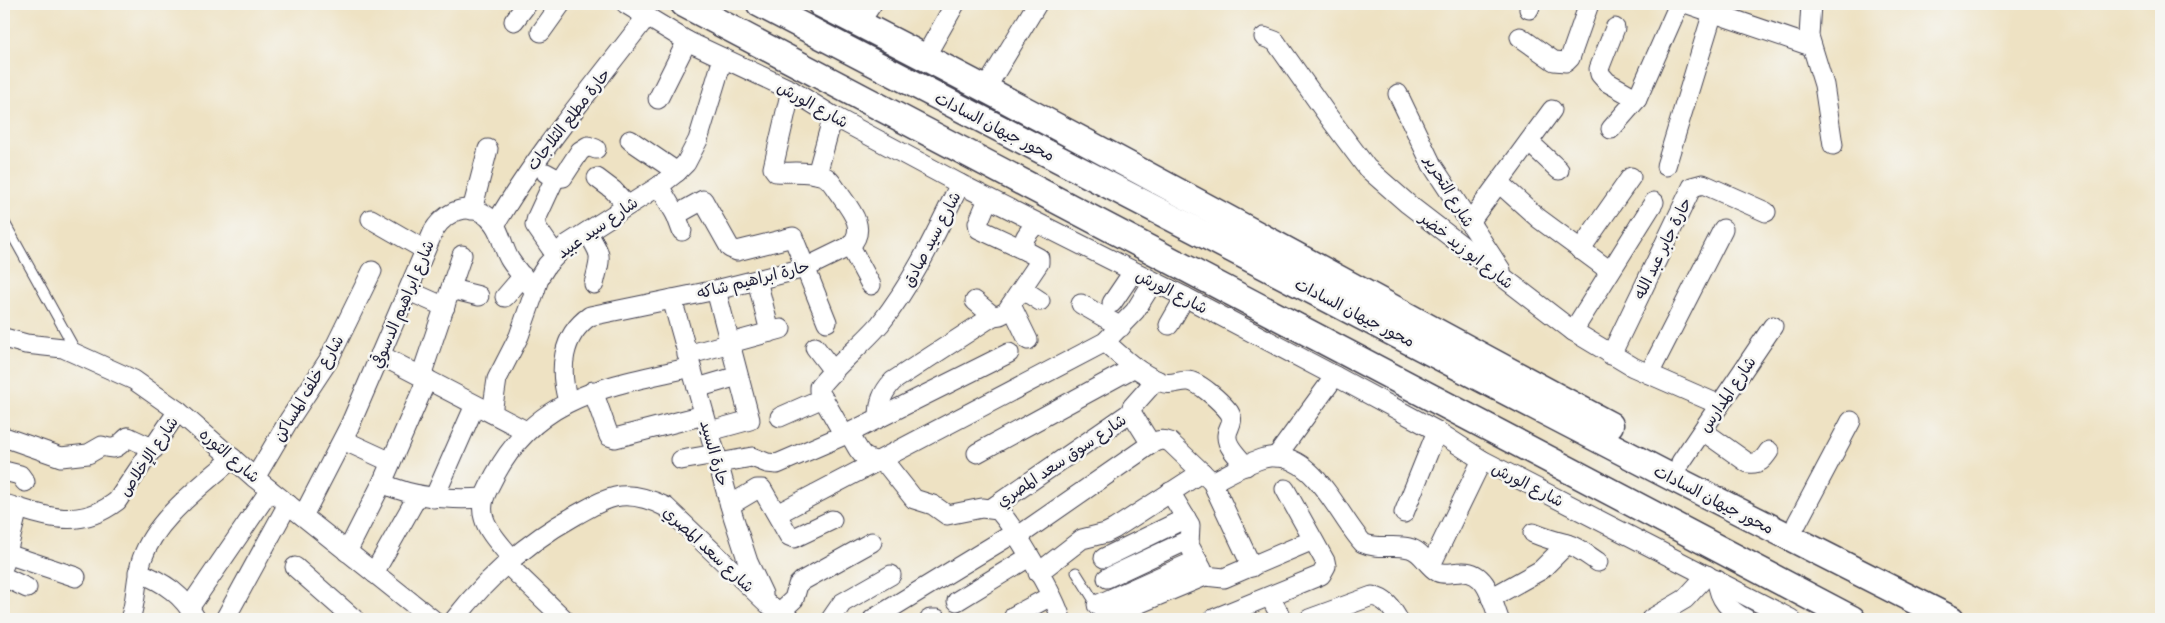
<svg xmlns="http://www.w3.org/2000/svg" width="2165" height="623" font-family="'Gochi Hand','Playpen Sans Arabic',sans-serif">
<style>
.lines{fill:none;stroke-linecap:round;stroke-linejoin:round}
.lane-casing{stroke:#413f4f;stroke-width:11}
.street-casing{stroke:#413f4f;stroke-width:21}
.secondary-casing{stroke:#413f4f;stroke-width:29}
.lane{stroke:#fff;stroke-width:9}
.street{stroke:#fff;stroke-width:19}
.secondary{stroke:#fff;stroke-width:26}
.labels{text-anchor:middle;stroke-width:5;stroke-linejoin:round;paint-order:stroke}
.street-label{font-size:16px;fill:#22223b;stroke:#f6f6f2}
</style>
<rect width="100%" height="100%" fill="#f6f6f2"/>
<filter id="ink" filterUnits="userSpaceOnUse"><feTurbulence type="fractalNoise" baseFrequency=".02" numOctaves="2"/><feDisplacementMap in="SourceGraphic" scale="10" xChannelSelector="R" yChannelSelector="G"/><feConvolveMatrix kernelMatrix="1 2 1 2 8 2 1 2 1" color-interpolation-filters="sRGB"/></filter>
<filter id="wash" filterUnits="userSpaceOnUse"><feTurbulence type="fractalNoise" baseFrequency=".0096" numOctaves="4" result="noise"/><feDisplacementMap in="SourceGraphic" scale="20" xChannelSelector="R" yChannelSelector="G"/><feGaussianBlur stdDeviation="1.12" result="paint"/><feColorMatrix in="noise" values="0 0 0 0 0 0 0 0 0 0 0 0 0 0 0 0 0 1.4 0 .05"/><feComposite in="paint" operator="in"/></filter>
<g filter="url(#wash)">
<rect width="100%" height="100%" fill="#eee2c3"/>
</g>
<g filter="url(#ink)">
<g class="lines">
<!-- lane casing -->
<g class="lane-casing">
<g id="lane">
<polyline points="4,221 76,351"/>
<polyline points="1076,572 1098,607"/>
</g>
</g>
<!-- street casing -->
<g class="street-casing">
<g id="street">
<polyline points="626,4 687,41 791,90 833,116 960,184 1185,297 1335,376 1437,431 1482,460 1791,619"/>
<polyline points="1688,4 1811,46"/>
<polyline points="1811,4 1809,36 1824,85 1833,145"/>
<polyline points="1529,9 1531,4"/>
<polyline points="514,21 527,4"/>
<polyline points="859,23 872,4"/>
<polyline points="1615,28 1599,69 1600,74 1607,82 1637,99"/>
<polyline points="541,32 561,4"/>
<polyline points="1264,37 1275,41 1328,116 1367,168 1408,204 1573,331 1633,367 1720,405"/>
<polyline points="1520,37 1554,61 1566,62 1570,58 1589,4"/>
<polyline points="925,57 955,4"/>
<polyline points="986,88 1037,4"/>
<polyline points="1398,94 1432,165 1501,270"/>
<polyline points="658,99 687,41"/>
<polyline points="1611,129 1637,99 1679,4"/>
<polyline points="630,140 677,172"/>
<polyline points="1529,142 1559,170"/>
<polyline points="1666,166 1713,12"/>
<polyline points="546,173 555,178 563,177 580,151 588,146 596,149"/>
<polyline points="817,174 833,116"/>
<polyline points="555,178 537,217 535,225 555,254"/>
<polyline points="597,178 613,190 627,205"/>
<polyline points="1499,183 1538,218 1610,271"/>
<polyline points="659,186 676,215 682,231"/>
<polyline points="988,199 978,223 979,229 1026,251"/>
<polyline points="472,210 488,149"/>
<polyline points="676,215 703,200 730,248 737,251 793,237 827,322"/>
<polyline points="371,219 425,250"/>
<polyline points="1469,223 1552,110"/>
<path d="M495,225C538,151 595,85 647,16"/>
<path d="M587,232C603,257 601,255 594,284"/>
<polyline points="850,246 871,285"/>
<polyline points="1580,250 1631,177"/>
<polyline points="757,280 770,332"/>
<polyline points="451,289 479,296"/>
<polyline points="1022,289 1040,301"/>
<polyline points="409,291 445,307"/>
<polyline points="505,297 523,276"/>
<polyline points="672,299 733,516 748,562 763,594"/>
<path d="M975,301L993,316L1000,315L1006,312L1039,263V258L1026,251C1020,239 1029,232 1036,224"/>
<polyline points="1112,303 1133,272"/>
<polyline points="1081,304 1121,327"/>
<polyline points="1011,305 1028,340"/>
<polyline points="1169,325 1185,297"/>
<polyline points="1573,331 1654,202"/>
<polyline points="4,338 26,344 63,348 134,380 178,411 255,478 432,619"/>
<path d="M1105,342C1123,358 1138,373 1161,382C1170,386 1178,381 1187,381C1198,380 1222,403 1229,412C1236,423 1226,428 1227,437C1227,447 1240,459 1246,466"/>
<polyline points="815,347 834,372"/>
<polyline points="380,355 526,431"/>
<polyline points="687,355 781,329"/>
<polyline points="1611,355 1692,187 1703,184 1766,212"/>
<polyline points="1649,374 1723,229"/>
<polyline points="421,376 462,255"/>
<polyline points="697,388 738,376"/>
<polyline points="593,391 609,436 615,438 704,415"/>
<path d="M568,401C559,371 561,336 590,316L716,290L805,268L850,246C868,228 850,209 838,192C834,187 830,178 823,176C810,170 790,173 776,172L773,168L791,90"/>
<polyline points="492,413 497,379 519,336 540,276 547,265 566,245 659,186 677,172 686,163 698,140 723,58"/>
<polyline points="780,417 823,398"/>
<path d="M879,418C879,402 882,393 893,381L993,316"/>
<polyline points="710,431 750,420 716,290"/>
<path d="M1703,431L1748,463C1760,464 1763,460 1769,451"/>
<path d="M849,433C863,458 860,457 887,465L914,499L933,505L947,515L982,508L998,510C1013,525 1056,598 1061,619"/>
<path d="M844,435L819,391V387C837,364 861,346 880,324C914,281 936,233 960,184"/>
<path d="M4,437L61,457L88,454L102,446C118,451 117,446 128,437L154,449"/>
<polyline points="343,440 391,462"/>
<polyline points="1151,444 1131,412 1132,407 1156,380"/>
<polyline points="977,453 1133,368"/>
<polyline points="1276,457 1335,376"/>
<polyline points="681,460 716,454"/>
<polyline points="1681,462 1773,326"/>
<polyline points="719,463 752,457 767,463 777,464 849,433 1009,353"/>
<polyline points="4,471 20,475 25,482"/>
<polyline points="255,478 289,420 328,361 372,271"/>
<path d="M1212,482C1229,474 1246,463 1264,458C1312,446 1337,515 1363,543C1378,550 1394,544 1409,548C1423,551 1426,566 1438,572C1445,575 1454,572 1462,572C1487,571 1492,601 1499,619"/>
<path d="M382,483C414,498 448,500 484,498"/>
<polyline points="1170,492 1190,525 1189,545 1202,569"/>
<polyline points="434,498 475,405"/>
<path d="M4,504C47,516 78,531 117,501L178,411"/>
<polyline points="730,505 757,489 762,489 789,536 794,538 832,520"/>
<polyline points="992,508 1131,412"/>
<polyline points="1404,513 1437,431"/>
<polyline points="777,514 1105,342 1135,311 1153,282"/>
<path d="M303,516L350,425L434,230C448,208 477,199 494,224C502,235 503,249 510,260C517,271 526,281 535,291"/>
<polyline points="1797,523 1851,421"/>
<path d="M1533,533C1545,538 1555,541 1567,544C1578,547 1589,556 1598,562"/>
<path d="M1017,537L1151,444C1158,440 1162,439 1170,442L1212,482L1252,567"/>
<polyline points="347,552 382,483 427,379"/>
<polyline points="7,554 76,577"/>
<polyline points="1104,558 1186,518"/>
<path d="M512,559C503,547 488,533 484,518C479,502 488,489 495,475C539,393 609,387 691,367"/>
<polyline points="507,564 564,619"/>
<polyline points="4,565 18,508"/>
<polyline points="1431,565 1482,460"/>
<polyline points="295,567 354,619"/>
<path d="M138,572C164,582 183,595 196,619"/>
<polyline points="374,573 418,495"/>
<polyline points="1038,573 1082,539 1106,533 1114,529 1202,472"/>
<polyline points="4,577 27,588"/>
<polyline points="1107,578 1188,540"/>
<path d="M1717,580C1719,600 1729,610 1746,619"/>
<polyline points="1270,597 1282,619"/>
<polyline points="1491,598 1541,570 1567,544"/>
<polyline points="957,601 1029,557"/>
<polyline points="1097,605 1197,560"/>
<polyline points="189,608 270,490"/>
<polyline points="780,612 794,599 798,585 802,581 872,542"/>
<polyline points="1014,616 1051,596"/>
<path d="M130,619C137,600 135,579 142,559C156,518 202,486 233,458"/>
<polyline points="225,619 288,504"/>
<path d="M455,619C488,576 529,541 576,515C589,508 601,500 615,497C633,493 650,499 666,507L768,604L790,619"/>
<polyline points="831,619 842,603 891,575"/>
<polyline points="873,619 1014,533"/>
<polyline points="930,619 937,619"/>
<polyline points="1102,619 1205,576 1224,578 1313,540"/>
<polyline points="1213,619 1321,575 1326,566 1325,561 1285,489"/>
<path d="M1309,619L1372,596C1386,599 1391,607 1398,619"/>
<polyline points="1651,619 1685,599 1707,575"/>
</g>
</g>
<!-- secondary casing -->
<g class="secondary-casing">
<g id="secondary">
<polyline points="684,4 1852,619"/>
<polyline points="760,4 1673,478 1951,619"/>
<path d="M821,4C1087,139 1347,285 1610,425"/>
</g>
</g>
<!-- lane -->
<use href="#lane" class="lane"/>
<!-- street -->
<use href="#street" class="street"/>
<!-- secondary -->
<use href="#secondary" class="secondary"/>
</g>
</g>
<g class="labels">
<!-- street labels -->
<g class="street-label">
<text transform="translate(813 104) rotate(29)" y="6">شارع الورش</text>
<text transform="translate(568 119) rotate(-52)" y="6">حارة مطلع الثلاجات</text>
<text transform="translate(995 126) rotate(27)" y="6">محور جيهان السادات</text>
<text transform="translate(1450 191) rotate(59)" y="6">شارع التحرير</text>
<text transform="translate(597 227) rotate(-35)" y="6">شارع سيد عبيد</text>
<text transform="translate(931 239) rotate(-62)" y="6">شارع سيد صادق</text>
<text transform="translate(1662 248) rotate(-64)" y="6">حارة جابر عبد الله</text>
<text transform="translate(1467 250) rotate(38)" y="6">شارع ابو زيد خضر</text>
<text transform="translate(753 279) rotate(-14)" y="6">حارة ابراهيم شاكه</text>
<text transform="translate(1172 291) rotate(27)" y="6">شارع الورش</text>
<text transform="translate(402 304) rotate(-67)" y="6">شارع ابراهيم الدسوقي</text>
<text transform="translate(1355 312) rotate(27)" y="6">محور جيهان السادات</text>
<text transform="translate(308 388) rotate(-59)" y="6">شارع خلف المساكن</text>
<text transform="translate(1727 394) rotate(-56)" y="6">شارع المدارس</text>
<text transform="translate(715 453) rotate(74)" y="6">حارة السيد</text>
<text transform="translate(230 455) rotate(41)" y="6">شارع الثوره</text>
<text transform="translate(148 456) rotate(-56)" y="6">شارع الإخلاص</text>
<text transform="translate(1061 460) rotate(-34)" y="6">شارع سوق سعد المصري</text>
<text transform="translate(1528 484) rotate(27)" y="6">شارع الورش</text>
<text transform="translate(1714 499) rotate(27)" y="6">محور جيهان السادات</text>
<text transform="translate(709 549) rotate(43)" y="6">شارع سعد المصري</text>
</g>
</g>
<!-- margin -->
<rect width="2165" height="623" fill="none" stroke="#f6f6f2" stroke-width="20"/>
</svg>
